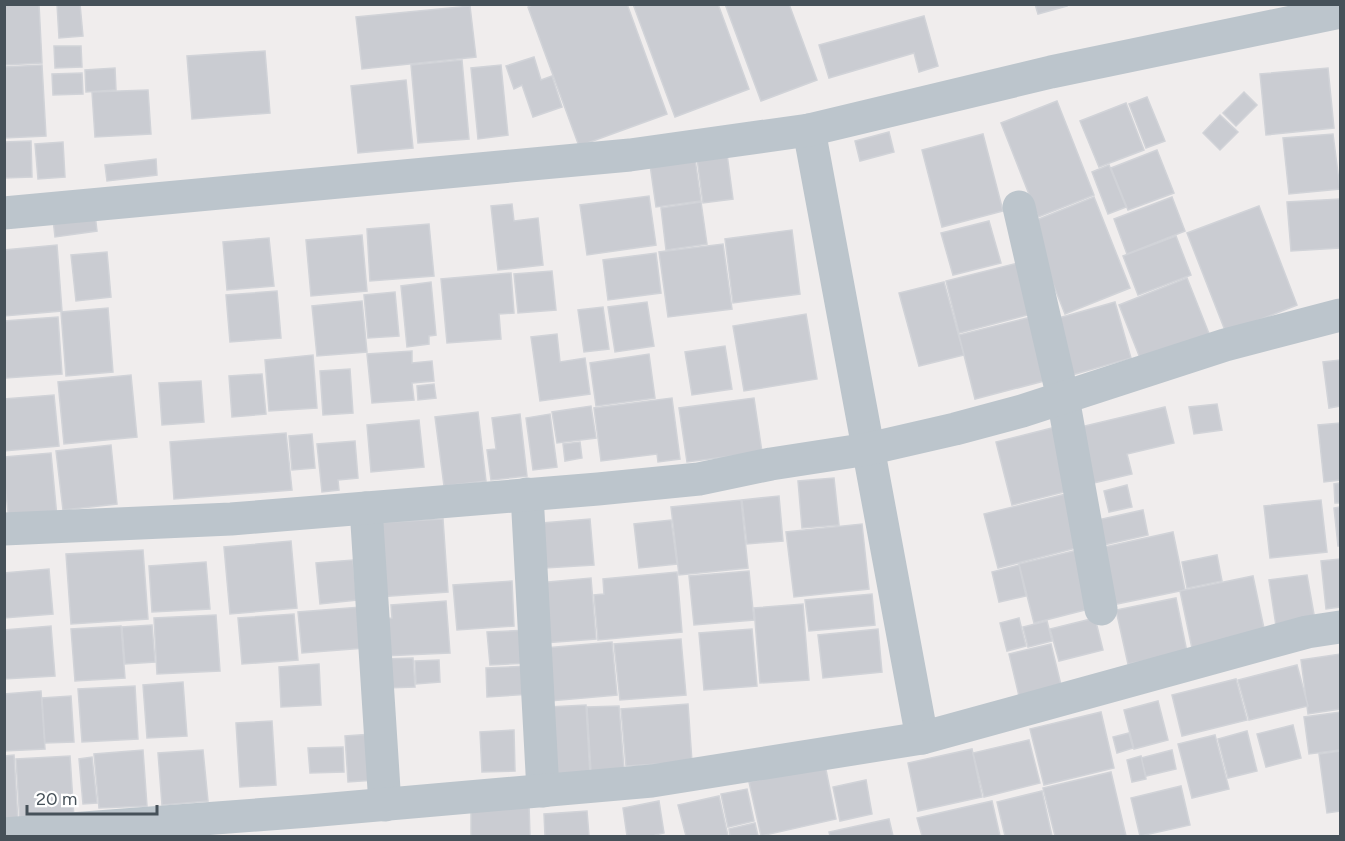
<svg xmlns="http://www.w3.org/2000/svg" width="1345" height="841" font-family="Figtree,sans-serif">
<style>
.building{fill:#caccd2;stroke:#d1d3d8;stroke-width:1.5}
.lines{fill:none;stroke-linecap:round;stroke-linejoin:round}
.minor{stroke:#bcc5cc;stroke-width:33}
</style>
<rect width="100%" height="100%" fill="#f0eded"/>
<!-- building -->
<g class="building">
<polygon points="4,4 39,4 42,63 4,65"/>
<polygon points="57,4 80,4 83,36 59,38"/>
<polygon points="534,4 627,4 667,114 579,146 528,7"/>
<polygon points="633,4 718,4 749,89 675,117"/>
<polygon points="725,4 789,4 817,80 761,101"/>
<polygon points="1035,4 1066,4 1067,6 1038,14"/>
<polygon points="470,6 476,57 362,69 356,17"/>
<polygon points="924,16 938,66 919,72 914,53 829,78 819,45"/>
<polygon points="54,46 81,46 82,67 55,68"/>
<polygon points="265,51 270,113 192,119 187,56"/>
<polygon points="534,57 541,80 552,76 562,107 533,117 522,85 514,89 506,66"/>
<polygon points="462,60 469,139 418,143 411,65"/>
<polygon points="42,65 46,136 4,138 4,67"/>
<polygon points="501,65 508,135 478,139 471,68"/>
<polygon points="115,68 116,90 86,92 85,70"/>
<polygon points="1328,68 1334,128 1266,135 1260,74"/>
<polygon points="82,73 83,94 53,95 52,74"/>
<polygon points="406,80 413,148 358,153 351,86"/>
<polygon points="148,90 151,134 95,137 92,92"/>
<polygon points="1244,92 1257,105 1236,126 1223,113"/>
<polygon points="1147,97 1165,141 1146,148 1129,104"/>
<polygon points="1057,101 1094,195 1038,217 1001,123"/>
<polygon points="1126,103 1144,150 1099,167 1080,121"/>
<polygon points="1220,115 1238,132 1220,150 1203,133"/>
<polygon points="889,132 894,152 860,161 855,141"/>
<polygon points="983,134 1003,211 942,227 922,150"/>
<polygon points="1333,134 1340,189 1289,194 1283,138"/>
<polygon points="31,141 32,177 4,178 4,142"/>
<polygon points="63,142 65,177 38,179 35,144"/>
<polygon points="1157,150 1174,193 1128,210 1111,168"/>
<polygon points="727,154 733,199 703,203 697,158"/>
<polygon points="156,159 157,175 107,181 105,165"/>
<polygon points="695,159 701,201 656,207 650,165"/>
<polygon points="1109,165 1126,207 1108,214 1092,172"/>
<polygon points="649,196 656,245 587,255 580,205"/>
<polygon points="1094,197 1130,288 1065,314 1029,223"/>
<polygon points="1172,197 1185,231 1127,254 1114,219"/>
<polygon points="1340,199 1340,248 1291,251 1287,202"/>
<polygon points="701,202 707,244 666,250 661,208"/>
<polygon points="512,204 514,221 538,218 543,265 498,270 491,206"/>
<polygon points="1259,206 1297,305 1226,333 1187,233"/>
<polygon points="95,214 97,231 55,237 53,219"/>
<polygon points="989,221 1001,263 953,275 941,233"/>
<polygon points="429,224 434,276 370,281 367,229"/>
<polygon points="792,230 800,294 733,303 725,239"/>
<polygon points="362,235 367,291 311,296 306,240"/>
<polygon points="1176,236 1191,275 1138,295 1123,256"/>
<polygon points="269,238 274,286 227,290 223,242"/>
<polygon points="723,244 732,309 668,317 659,252"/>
<polygon points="57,245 62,311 4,316 4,250"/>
<polygon points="107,252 111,297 76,301 71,255"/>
<polygon points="656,253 661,293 608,300 603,260"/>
<polygon points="1022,262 1035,313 959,333 946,281"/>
<polygon points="552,271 556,310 518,313 514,274"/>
<polygon points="511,273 514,313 499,314 501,339 447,343 441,279"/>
<polygon points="1187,278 1210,336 1142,363 1119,305"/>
<polygon points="431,282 436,335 429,336 429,344 407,347 401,286"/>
<polygon points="944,282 964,355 919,366 899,293"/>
<polygon points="277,291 281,338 230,342 226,295"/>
<polygon points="395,292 399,336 368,338 364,295"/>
<polygon points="362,301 367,352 317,356 312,306"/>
<polygon points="647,302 654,346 615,352 608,307"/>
<polygon points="1115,302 1131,358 1072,375 1055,319"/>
<polygon points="603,307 609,349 584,352 578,310"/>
<polygon points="108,308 113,372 66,376 61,312"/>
<polygon points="806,314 817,379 744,391 733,326"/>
<polygon points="1035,316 1052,379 975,399 959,335"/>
<polygon points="58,317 62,374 6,378 4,321"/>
<polygon points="557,334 560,362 585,358 590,394 540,401 531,337"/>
<polygon points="725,346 732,389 692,395 685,352"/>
<polygon points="412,351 412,363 432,361 434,381 412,383 414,400 372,403 367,354"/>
<polygon points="649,354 655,398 596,406 590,363"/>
<polygon points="313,355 317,408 269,411 265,360"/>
<polygon points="1340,360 1340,406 1329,408 1323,362"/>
<polygon points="350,369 353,413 323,415 320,371"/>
<polygon points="262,374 266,414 232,417 229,376"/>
<polygon points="131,375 137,437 64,444 58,382"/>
<polygon points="201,381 204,422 162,425 159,383"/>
<polygon points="434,384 436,398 418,400 417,386"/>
<polygon points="54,395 59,446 4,451 4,399"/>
<polygon points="672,398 680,459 658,462 657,454 601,461 594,408"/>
<polygon points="754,398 762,452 687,462 679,408"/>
<polygon points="1217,404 1222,430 1194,434 1189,407"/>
<polygon points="591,406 596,438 557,443 552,412"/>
<polygon points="1165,407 1174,443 1127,454 1132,474 1085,485 1072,429"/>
<polygon points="478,412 486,481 444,486 435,417"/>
<polygon points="520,414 527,476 491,480 487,450 496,449 492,418"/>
<polygon points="550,414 557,467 533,470 526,418"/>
<polygon points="419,420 424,467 371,472 367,425"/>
<polygon points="1340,423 1340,480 1324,482 1318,425"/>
<polygon points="1060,426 1076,489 1012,505 996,442"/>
<polygon points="286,433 292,490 174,499 170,442"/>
<polygon points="312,434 315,468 292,470 289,436"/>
<polygon points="355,441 358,478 338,480 339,490 322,492 317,444"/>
<polygon points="580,442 582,458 565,461 563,444"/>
<polygon points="111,445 117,504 63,510 56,451"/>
<polygon points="51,453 57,517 9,521 4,475 4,457"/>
<polygon points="834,478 839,525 802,528 798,481"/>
<polygon points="1340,483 1340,503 1335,503 1334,484"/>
<polygon points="1127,485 1132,507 1109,512 1104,491"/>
<polygon points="1066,494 1080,547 998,568 984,514"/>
<polygon points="779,496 783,541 747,544 742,500"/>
<polygon points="741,500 748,568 679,575 671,507"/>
<polygon points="1321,500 1327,552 1270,558 1264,506"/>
<polygon points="1340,507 1340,546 1338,546 1334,508"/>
<polygon points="1143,510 1148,535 1099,546 1093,521"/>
<polygon points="443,519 448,592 378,597 373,523"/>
<polygon points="590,519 594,565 545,568 542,523"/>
<polygon points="671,520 677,564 639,568 634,524"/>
<polygon points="862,524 869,589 794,597 786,532"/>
<polygon points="1173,532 1185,590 1112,605 1100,548"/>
<polygon points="291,541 297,608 230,614 224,547"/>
<polygon points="143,550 148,619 71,624 66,554"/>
<polygon points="1078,550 1093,608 1034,623 1019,564"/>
<polygon points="1217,555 1222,581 1187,588 1182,562"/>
<polygon points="1340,559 1340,607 1326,609 1321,561"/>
<polygon points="353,560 357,600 320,604 316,563"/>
<polygon points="206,562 210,609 152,612 149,566"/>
<polygon points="1019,565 1026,596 999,602 992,572"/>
<polygon points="49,569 53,614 4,618 4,573"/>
<polygon points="749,571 754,620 694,625 689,576"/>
<polygon points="677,572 682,632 598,640 594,595 604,594 603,579"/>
<polygon points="1307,575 1315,620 1276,626 1269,580"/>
<polygon points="1253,576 1266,638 1193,653 1180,591"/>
<polygon points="591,578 596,639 544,643 538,583"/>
<polygon points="512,581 514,626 457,630 453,585"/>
<polygon points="872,594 875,625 809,631 805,600"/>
<polygon points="1176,598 1187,652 1128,664 1116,610"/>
<polygon points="446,601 450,653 383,656 381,619 392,618 391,605"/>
<polygon points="803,604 809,680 760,683 754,608"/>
<polygon points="361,607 365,648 302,653 298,612"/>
<polygon points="294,614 298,660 242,664 238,618"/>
<polygon points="216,615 220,671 157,674 154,618"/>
<polygon points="1019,618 1026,646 1007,651 1000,623"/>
<polygon points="1095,618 1103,650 1059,661 1050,629"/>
<polygon points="1047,621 1052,641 1028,647 1023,627"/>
<polygon points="152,625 155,662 125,664 122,627"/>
<polygon points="51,626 55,676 4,679 4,630"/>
<polygon points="121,626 125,678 75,681 71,629"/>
<polygon points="752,629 757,686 704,690 699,633"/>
<polygon points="878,629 882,672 823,678 818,635"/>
<polygon points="529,630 531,663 490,665 487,632"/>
<polygon points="681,639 686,695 620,700 614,644"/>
<polygon points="612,642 617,695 550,701 545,648"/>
<polygon points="1051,644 1061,685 1019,696 1009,654"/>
<polygon points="1340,654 1340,709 1308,714 1301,660"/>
<polygon points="413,658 415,687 385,688 383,659"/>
<polygon points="439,660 440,682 416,684 415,661"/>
<polygon points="319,664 321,705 281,707 279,667"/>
<polygon points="1297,665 1308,706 1249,720 1238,680"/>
<polygon points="531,666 532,694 487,697 486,668"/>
<polygon points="1236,679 1247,720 1182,736 1172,695"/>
<polygon points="183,682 187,736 147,738 143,685"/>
<polygon points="135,686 138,739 82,742 78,689"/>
<polygon points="41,691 45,749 4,751 4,694"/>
<polygon points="71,696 74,742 45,743 42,698"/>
<polygon points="1158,701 1168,740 1134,749 1124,710"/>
<polygon points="688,704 692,762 626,766 621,709"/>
<polygon points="586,705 590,775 552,777 548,707"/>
<polygon points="619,706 624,769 591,771 587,707"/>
<polygon points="1101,712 1114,768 1044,785 1030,729"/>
<polygon points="1340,712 1340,750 1309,754 1304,717"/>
<polygon points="272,721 276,785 240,787 236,723"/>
<polygon points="1293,725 1301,758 1266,767 1257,734"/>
<polygon points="514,730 515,771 482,772 480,732"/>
<polygon points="1247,731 1257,771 1228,778 1218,739"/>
<polygon points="1129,733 1133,748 1117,753 1113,737"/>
<polygon points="372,734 375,780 348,782 345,736"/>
<polygon points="1215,735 1229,789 1192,798 1178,744"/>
<polygon points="1029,740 1040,783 984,797 973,753"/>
<polygon points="343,747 344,772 310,773 308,748"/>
<polygon points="972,749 982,797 918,811 908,763"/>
<polygon points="143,750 147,806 99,808 94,754"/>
<polygon points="203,750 208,801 162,805 158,753"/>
<polygon points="1172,750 1176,769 1146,776 1141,758"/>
<polygon points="1340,751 1340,811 1327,813 1319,754"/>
<polygon points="14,755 18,822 4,823 4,756"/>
<polygon points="70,756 74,818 20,822 16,759"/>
<polygon points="1141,756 1146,779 1132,782 1127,760"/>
<polygon points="92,757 97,803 83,804 79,759"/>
<polygon points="825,765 836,819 761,836 749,782"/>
<polygon points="1111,772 1126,836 1055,836 1043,788"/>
<polygon points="866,780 872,814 840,821 833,787"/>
<polygon points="1181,786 1190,825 1140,836 1131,798"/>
<polygon points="747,789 754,821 728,827 721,794"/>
<polygon points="1042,791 1052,836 1005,836 997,802"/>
<polygon points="719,796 728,836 686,836 678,805"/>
<polygon points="659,801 664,833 655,835 655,836 627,836 623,808"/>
<polygon points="992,801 1000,836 922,836 917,818"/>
<polygon points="529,804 530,836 471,836 471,805"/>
<polygon points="587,811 589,836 545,836 544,814"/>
<polygon points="889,819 893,836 830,836 829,832"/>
<polygon points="755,823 758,836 730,836 729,829"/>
</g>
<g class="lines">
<!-- minor -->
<g class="minor">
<polyline points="809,130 922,738"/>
<polyline points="1019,207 1063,398 1101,609"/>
<polyline points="4,213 630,155 809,130 1051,72 1340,12"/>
<polyline points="527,494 543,791"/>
<polyline points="366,508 385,805"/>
<polyline points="4,529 231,519 598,489 699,479 771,464 868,449 955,429 1022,411 1225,345 1340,315"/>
<polyline points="4,834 309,811 652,781 922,738 1307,632 1340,627"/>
</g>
</g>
<!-- border -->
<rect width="1345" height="841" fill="none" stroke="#465159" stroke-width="12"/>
<!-- scale -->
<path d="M27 805v9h130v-9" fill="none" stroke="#465159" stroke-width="3"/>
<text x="36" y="805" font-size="18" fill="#465159" stroke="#ffffff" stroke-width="4.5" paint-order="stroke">20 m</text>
</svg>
